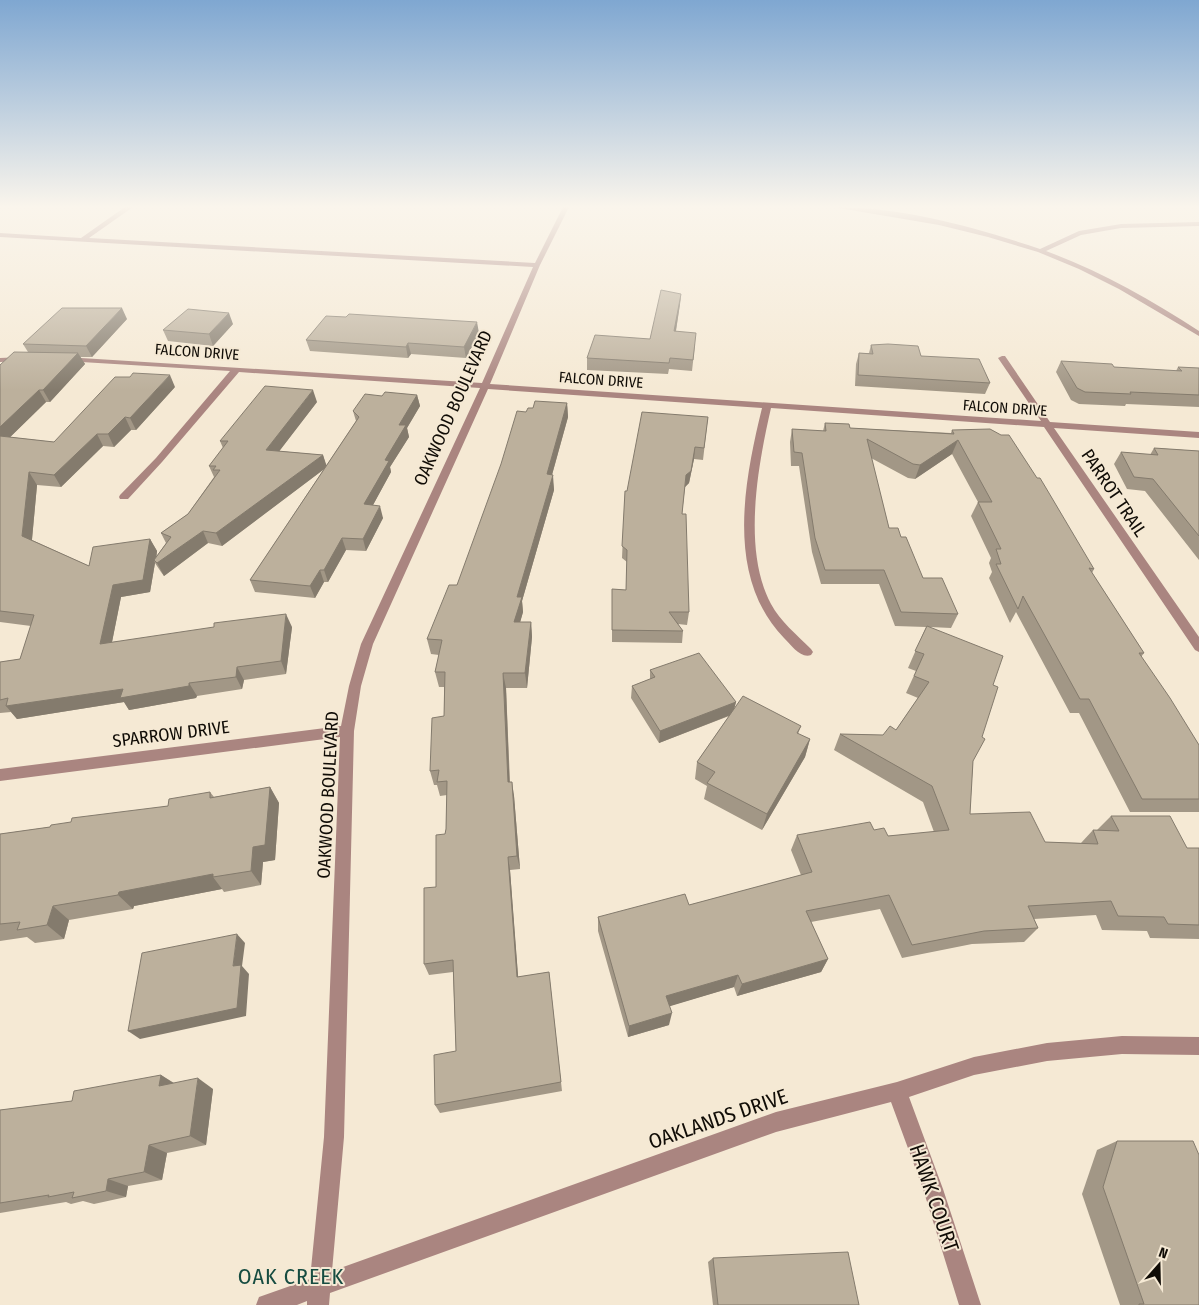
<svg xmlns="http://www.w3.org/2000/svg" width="1199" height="1305" font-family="'Fira Sans Condensed',sans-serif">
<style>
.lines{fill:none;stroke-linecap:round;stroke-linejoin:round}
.minor{fill:#aa8580;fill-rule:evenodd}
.wall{fill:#a29786}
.shaded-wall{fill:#847b6d}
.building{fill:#bcb09c;stroke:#847b6d}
.labels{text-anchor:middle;stroke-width:4;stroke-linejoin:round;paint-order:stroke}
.far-street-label{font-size:15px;fill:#100c06;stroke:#f5e9d4}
.street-label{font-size:18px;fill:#100c06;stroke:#f5e9d4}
.near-street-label{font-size:21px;fill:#100c06;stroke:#f5e9d4}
.near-neighbourhood-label{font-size:22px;letter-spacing:1px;fill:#164c41;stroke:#f5e9d4}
</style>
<rect width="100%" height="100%" fill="#f5e9d4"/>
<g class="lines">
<!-- minor -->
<g class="minor">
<path d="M125,207H133L89,238L535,263L563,207H569L540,265L490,384L1041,421L998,358L1002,356H1005L1050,422L1199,432V438L1054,428L1199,637V652L1195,650L1044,427L771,408C758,465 742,550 771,604C780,621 797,635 811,649L813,652L811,655C801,659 791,645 784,638C725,577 744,482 762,408L488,389L373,644L361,686L354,731L344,1137L332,1271L776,1112L897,1082L974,1057L1047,1043L1122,1036L1199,1037V1055L1122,1054L1047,1061L974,1075L909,1097L943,1189L981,1305H959L923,1189L891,1102L776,1132L330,1293L329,1305H307V1301L297,1305H256L259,1297L310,1279L324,1137L340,737L0,781V769L341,726L349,686L361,644L480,388L239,372L162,462L128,499H120L119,497L120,495L156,458L230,371L65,361L61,359L65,357L482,383L533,267L0,237V233L81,238Z"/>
<path d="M833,207C903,207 974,227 1040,249L1079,231L1121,224L1199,222V226L1121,228L1081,235L1046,251C1100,271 1150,299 1199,331V336L1119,289L1079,269L1038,252L988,237L939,225Z"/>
<polygon points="22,357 26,359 25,361 0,362 0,358"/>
</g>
</g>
<!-- wall -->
<g class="wall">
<polygon points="681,294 680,304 676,331 695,344 692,371 669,369 668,374 587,370 587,358 650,339"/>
<polygon points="127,319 92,357 80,357 85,364 50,402 46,402 10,437 54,442 175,387 136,430 131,430 114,447 103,446 61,487 37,485 32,540 89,566 150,539 157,551 156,557 166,543 161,533 188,514 214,477 209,466 223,448 220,441 317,402 279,451 323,455 326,466 356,421 353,411 382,396 417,395 420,406 407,428 409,437 390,467 391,472 373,505 383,518 366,551 346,550 328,582 324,582 315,598 255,592 250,580 324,469 222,546 208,543 164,576 161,572 155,563 150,592 121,597 112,642 292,627 286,674 244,680 242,689 197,696 196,698 129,710 124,702 17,719 11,712 0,713 0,662 20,659 31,626 0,622 0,365 28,352 23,344"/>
<polygon points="233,324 213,346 168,341 163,330"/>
<polygon points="479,333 466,358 411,354 408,358 310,351 306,340"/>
<polygon points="871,345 921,356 990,383 985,394 855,386 856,364 859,353 869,353"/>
<polygon points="1061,361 1114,367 1176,371 1178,367 1199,368 1199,407 1126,404 1125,406 1079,404 1071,400 1056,372"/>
<polygon points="567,403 568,417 552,475 554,490 522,601 523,612 520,622 531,622 532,637 527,688 506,688 510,782 514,796 520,869 510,870 518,977 549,972 562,1091 440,1113 435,1105 456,1051 453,972 429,975 424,964 446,829 447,795 440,796 437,785 434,785 430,771 444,716 444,687 439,687 435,672 439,655 431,654 427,639 457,585 526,412 533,408"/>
<polygon points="708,417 703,460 694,459 689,483 685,487 682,514 689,612 687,625 678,624 683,631 682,643 612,642 612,589 626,590 627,562 622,558 625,491 627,491"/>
<polygon points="825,423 850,428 951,433 952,430 1094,569 1092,573 1144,653 1141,657 1199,745 1199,812 1130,812 1079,713 1070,713 1016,612 1010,623 989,578 992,572 989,563 991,558 971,516 978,502 952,454 915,479 908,478 871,458 889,528 901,537 923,578 958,614 951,628 930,627 993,685 973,761 970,814 1045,842 1081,843 1093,830 1097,830 1111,816 1187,848 1199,848 1199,939 1150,938 1147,931 1102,930 1096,915 1034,919 1038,928 1024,942 972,944 902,958 880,909 811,922 828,959 821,972 737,996 734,987 669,1006 669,1025 628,1037 598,931 598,917 689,905 801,875 791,850 797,835 874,830 888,836 934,832 923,802 834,750 840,734 883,735 896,730 918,698 906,693 916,671 908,668 926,627 895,626 879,584 821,584 812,552 799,466 791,466 790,442 792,429 823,431"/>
<polygon points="1154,448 1199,451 1199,560 1145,491 1127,489 1114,464 1121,452 1150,455"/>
<polygon points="650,670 736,702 734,708 801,726 798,734 810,739 805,757 762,830 704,799 707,786 695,779 697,762 729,716 659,743 631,698 632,686 650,679"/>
<polygon points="270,787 279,803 275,860 263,862 261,885 224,892 222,889 134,906 133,909 69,920 64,939 35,943 27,937 0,941 0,834 50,827 168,806 210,792 214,797"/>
<polygon points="161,1075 174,1083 213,1089 206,1145 167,1153 162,1180 128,1186 126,1197 94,1204 83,1201 71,1204 66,1202 0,1213 0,1110 72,1101"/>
<polygon points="1117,1141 1199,1305 1120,1305 1082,1194 1097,1150"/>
<polygon points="713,1258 859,1305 713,1305 708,1262"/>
</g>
<!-- shaded-wall -->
<g class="shaded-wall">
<polygon points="681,294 680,304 674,342 674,331"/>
<polygon points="122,308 127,319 92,357 86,346"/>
<polygon points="229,313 233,324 213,346 209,334"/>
<polygon points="477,322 479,333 466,358 464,347"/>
<polygon points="408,343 411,354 408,358 406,347"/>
<polygon points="78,353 85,364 50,402 43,390"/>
<polygon points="170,375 175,387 136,430 130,418"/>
<polygon points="39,390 46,402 0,447 0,427"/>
<polygon points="313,390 317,402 271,462 266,450"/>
<polygon points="417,395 420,406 407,428 409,437 390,467 391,472 367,516 364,504 385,460 399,425"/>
<polygon points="567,403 568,417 548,489 547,474"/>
<polygon points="125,417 131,430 114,447 108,434"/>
<polygon points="97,434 103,446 61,487 54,475"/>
<polygon points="958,440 952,454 915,479 920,465"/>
<polygon points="695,447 694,459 689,483 685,487 686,475"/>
<polygon points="323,455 327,467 222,546 216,533"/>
<polygon points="29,472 37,485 31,549 22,536"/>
<polygon points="553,475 554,490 522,601 523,612 516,637 514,622 517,597"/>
<polygon points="380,506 383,518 366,551 363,539"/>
<polygon points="203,531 208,543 164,576 157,563"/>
<polygon points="342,538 346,550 328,582 324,570"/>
<polygon points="150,539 157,551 156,562 154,560 155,563 150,592 121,597 109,657 100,644 113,585"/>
<polygon points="320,570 324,582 315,598 310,586"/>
<polygon points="286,614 292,627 286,674 281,661"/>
<polygon points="531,622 532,637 527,688 525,673"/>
<polygon points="237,667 244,680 242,689 236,677"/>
<polygon points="503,673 506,688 510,796 508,782"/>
<polygon points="189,683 197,696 196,698 129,710 124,702 17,719 6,706 123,689"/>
<polygon points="736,702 733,714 659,743 660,731"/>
<polygon points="810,739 805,757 762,830 767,814"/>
<polygon points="512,782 514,796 520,869 517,856"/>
<polygon points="270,787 279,803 275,860 263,862 261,885 251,871 253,847"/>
<polygon points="508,857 510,870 519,988 517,977"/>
<polygon points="213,874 213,877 222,889 134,906 133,909 118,895 119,892"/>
<polygon points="53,906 69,920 64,939 47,925"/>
<polygon points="237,934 245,943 242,966 249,974 246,1016 140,1039 128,1031 233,966"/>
<polygon points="828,959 821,972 737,996 742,984"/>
<polygon points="738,975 734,987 664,1008 666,996"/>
<polygon points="672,1013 669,1025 628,1037 629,1026"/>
<polygon points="161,1075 178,1086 159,1086"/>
<polygon points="198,1078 213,1089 206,1145 190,1136"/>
<polygon points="149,1145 167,1153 162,1180 144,1172"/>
<polygon points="108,1179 128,1186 126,1197 106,1191"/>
</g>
<!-- building -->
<g class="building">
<polygon points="661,290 681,294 674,331 696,333 693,360 670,358 669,363 587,358 595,335 650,339"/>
<polygon points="62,308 122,308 86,346 23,344"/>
<polygon points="188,309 229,313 209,334 163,330"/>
<polygon points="349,314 477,322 464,347 408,343 406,347 306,340 326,316 346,317"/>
<polygon points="888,344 918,346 921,356 979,359 990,383 858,375 859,353 873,354 871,345"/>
<polygon points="14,352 78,353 43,390 39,390 0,427 0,365"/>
<polygon points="1061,361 1112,364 1114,367 1182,371 1178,367 1199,368 1199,395 1130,392 1131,394 1085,392 1077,388"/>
<polygon points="133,373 170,375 130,418 125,417 108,434 97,434 54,475 29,472 22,536 89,566 93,547 150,539 143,580 113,585 100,644 214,627 214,623 286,614 281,661 237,667 236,677 189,683 189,686 120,698 123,689 6,706 8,698 0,700 0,662 20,659 34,615 0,611 0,436 54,442 115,377 130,377"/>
<polygon points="265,386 313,390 266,450 323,455 216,533 203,531 157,563 154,560 171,537 161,533 188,514 220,470 213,470 216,466 209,466 228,441 220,441"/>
<polygon points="385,392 417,395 399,425 406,425 385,460 389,461 364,504 380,506 363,539 342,538 324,570 320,570 310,586 250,580 359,417 353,411 365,394 382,396"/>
<polygon points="535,401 567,403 547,474 553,475 517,597 522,597 514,622 531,622 525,673 503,673 508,782 512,782 517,856 508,857 517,977 549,972 561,1082 435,1105 434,1055 456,1051 453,960 424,964 424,888 436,887 436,835 445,834 446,829 447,781 437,782 439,770 430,771 432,718 444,716 445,672 435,672 442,640 427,639 449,585 457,585 501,464 517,411 526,412 528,408 533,408"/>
<polygon points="642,412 708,417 704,448 695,447 691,471 686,475 682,514 686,514 689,612 669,612 683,631 612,630 612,589 626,590 627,550 622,546 625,491 627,491"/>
<polygon points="825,423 849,424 850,428 954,434 952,430 990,429 1001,435 1009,435 1037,478 1040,478 1046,488 1094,569 1089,568 1144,653 1139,653 1170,698 1199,745 1199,799 1142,799 1089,699 1080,699 1023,596 1018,609 996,564 1001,564 996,549 1001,549 978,502 992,502 958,440 920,465 913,464 867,439 889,528 898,528 901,537 906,537 923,578 942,578 958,614 901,612 884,570 825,570 815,538 802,453 794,452 792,429 826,431"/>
<polygon points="1154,448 1199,451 1199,536 1153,479 1134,477 1121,452 1158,455"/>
<polygon points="927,626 1003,656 993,685 998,687 982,737 985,739 973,761 970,814 1030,812 1045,842 1098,844 1093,830 1119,831 1111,816 1170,816 1187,848 1199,848 1199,925 1168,924 1164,917 1118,916 1111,901 1028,906 1038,928 984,931 912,945 889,895 806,911 828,959 742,984 738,975 666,996 672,1013 629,1026 598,917 685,894 689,905 812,872 797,835 870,822 874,830 884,828 888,836 949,830 932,786 840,734 883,735 890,726 896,730 929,682 914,676 924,654 915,651"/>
<polygon points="699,653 736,702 660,731 632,686 655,677 650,670"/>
<polygon points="743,696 801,726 797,733 810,739 767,814 707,783 715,772 697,762"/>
<polygon points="270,787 265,845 253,847 251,871 213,877 213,874 119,892 118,895 53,906 47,925 17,930 20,922 0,924 0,834 50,827 51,825 71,822 72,818 168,806 169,799 210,792 210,798"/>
<polygon points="237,934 233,966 241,965 237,1008 128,1031 142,953"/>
<polygon points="161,1075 159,1086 198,1078 190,1136 149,1145 144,1172 108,1179 106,1191 72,1198 74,1192 48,1197 49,1195 0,1203 0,1110 72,1101 74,1091"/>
<polygon points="1117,1141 1193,1141 1199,1155 1199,1305 1139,1305 1139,1304 1144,1304 1103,1187"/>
<polygon points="848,1252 859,1305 718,1305 713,1258"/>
</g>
<!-- sky -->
<linearGradient id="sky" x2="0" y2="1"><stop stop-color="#7fa7d1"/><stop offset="0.53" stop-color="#faf5ec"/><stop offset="1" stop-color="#faf5ec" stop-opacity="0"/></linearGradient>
<rect width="1199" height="390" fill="url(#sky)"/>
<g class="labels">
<!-- far-street labels -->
<g class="far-street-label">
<text transform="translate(197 352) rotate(4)" y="5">FALCON DRIVE</text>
<text transform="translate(601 380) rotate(4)" y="5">FALCON DRIVE</text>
<text transform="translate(1005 408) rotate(4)" y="5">FALCON DRIVE</text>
</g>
<!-- street labels -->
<g class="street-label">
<text transform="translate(453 408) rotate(-66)" y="6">OAKWOOD BOULEVARD</text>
<text transform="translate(1114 493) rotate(56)" y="6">PARROT TRAIL</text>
<text transform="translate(171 734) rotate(-7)" y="6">SPARROW DRIVE</text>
<text transform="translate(328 795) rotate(-87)" y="6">OAKWOOD BOULEVARD</text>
</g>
<!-- near-street labels -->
<g class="near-street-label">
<text transform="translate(718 1119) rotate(-19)" y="7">OAKLANDS DRIVE</text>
<text transform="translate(934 1198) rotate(71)" y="7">HAWK COURT</text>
</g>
<!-- near-neighbourhood labels -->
<g class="near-neighbourhood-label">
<text x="291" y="1284">OAK CREEK</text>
</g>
</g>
<!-- north arrow -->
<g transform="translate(1159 1265) rotate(20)" stroke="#f5e9d4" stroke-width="4" paint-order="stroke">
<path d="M0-4L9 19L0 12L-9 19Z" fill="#100c06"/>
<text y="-8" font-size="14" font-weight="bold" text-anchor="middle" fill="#100c06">N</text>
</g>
</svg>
